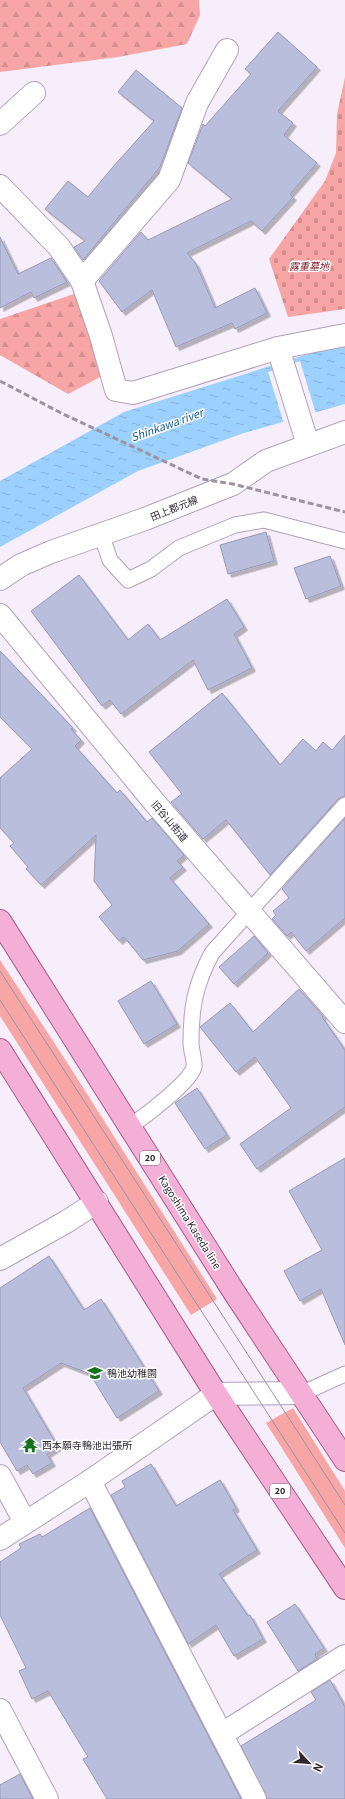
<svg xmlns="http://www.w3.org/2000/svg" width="345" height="1799" font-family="Georgia,'Noto Sans JP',serif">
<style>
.green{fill:#f7a5a5}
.forest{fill:url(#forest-firs)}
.cemetery{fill:url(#cemetery-stones)}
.water{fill:url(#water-ripples)}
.pier{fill:#f6effb}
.building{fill:#b9bedc;stroke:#959ab7;filter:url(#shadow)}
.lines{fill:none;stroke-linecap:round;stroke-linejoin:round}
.service-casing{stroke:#b1a0bc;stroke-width:17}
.minor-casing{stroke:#b1a0bc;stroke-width:24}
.primary-casing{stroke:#a95c8c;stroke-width:24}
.service{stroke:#fff;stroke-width:15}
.minor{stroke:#fff;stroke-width:22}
.primary{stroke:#f4afd7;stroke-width:22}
.tram{stroke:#9b94a0;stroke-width:1}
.rail{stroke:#9b94a0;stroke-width:3;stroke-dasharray:6 3;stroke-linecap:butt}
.labels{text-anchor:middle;stroke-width:3;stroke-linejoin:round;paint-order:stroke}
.shield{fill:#fff;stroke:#6c676f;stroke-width:1}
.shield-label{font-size:9px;font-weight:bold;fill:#2d2631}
.park-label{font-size:10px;font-style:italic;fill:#7a1725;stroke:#fff}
.street-label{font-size:10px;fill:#2d2631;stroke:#fff}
.poi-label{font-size:10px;fill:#2d2631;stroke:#fff;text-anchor:start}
.water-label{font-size:11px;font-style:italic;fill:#0f5a8c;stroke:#fff}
</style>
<defs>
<pattern id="forest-firs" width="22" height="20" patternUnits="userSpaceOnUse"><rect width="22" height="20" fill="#f7a5a5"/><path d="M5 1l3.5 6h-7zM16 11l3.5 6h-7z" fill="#d48e8e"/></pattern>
<pattern id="cemetery-stones" width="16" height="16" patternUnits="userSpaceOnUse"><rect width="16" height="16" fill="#f7a5a5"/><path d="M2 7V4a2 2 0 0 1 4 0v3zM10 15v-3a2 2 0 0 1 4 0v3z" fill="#d48e8e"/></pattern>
<pattern id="water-ripples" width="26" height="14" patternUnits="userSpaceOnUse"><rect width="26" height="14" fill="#9dd1fd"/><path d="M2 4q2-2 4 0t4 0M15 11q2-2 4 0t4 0" fill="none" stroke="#88b3d9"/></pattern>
<filter id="shadow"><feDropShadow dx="3.5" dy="3.5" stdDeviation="0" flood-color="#0004"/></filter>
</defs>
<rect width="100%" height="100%" fill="#f6effb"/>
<g class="green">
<path d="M0,960L68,1064L217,1299L191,1315L0,1016Z"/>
<path d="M293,1408L345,1491V1548L266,1423Z"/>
</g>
<g class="forest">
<path d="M0,0H199L200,15L187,44L118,57L0,72Z"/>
<path d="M77,293L104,375L68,394L0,355V319Z"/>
</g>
<path class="cemetery" d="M345,77V309L288,317L269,259L325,181L336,153L337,114Z"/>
<path class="water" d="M345,346V404L244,433L138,471L0,547V481L124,412L327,348Z"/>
<path class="pier" d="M300,361L316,414L284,424L268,372Z"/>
<g class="building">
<path d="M278,32L317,67L278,111L293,123L284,135L317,163L290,194L293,197L262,231L251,221L187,253L196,264L215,308L255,288L267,313L235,329L232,323L176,347L152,290L122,312L99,281L141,232L148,240L232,199L188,163L203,124L205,126L251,74L245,69Z"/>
<path d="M136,70L182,108L160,167L83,260L74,247L85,241L45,209L68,181L88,197L112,168L154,121L118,92Z"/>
<path d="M0,237L18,274L51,258L67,282L34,298L31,292L0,308Z"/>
<path d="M266,532L274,561L228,574L220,545Z"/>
<path d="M330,556L341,586L306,599L294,568Z"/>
<path d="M79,575L128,640L148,624L160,640L227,599L244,627L234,634L252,668L208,690L193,660L121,714L110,700L102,706L31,611Z"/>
<path d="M0,651L73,728L71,729L81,740L75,746L117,793L120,790L147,822L152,818L184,855L177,861L183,867L170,878L209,924L178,951L143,960L124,937L119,941L99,917L112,905L94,881L96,835L41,885L26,869L28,867L10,846L14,843L0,828V778L32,749L0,717Z"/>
<path d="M222,693L280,765L303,739L316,751L323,742L332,750L345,735V796L338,799L270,875L226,820L203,839L171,802L182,794L149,752Z"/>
<path d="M345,818V918L306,951L291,932L287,936L272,919L276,915L273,911L289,898L282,889Z"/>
<path d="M254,936L268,953L234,984L219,967Z"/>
<path d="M151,981L177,1024L144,1044L118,1001Z"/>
<path d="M299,989L323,1016L322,1017L345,1050V1107L257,1169L240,1144L291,1108L255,1057L236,1072L200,1027L230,1003L253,1032Z"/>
<path d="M197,1088L227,1135L205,1149L175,1103Z"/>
<path d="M345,1158V1345L321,1289L300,1301L284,1271L322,1250L289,1191Z"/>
<path d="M49,1256L84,1310L101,1299L159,1391L117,1418L90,1374L61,1363L23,1388L58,1447L47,1454L52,1463L33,1474L27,1465L17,1471L0,1442V1288Z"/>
<path d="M151,1464L176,1506L220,1480L236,1508L233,1510L257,1550L219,1574L248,1616L250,1615L263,1639L234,1656L216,1625L188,1644L111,1495L125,1487L122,1481Z"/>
<path d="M90,1508L241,1799H107L83,1759L88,1757L48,1691L32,1699L19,1671L26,1668L0,1615V1562L21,1548L19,1544L40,1534L42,1537Z"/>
<path d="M295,1604L324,1648L315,1654L317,1659L298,1671L267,1622Z"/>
<path d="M330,1680L345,1707V1799H267L241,1746L316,1700L311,1692Z"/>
<path d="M20,1774L33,1799H0V1785Z"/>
</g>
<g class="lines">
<g class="service-casing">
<g id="service">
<path d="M101,534L110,560L128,580L151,569L179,548L235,525L264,520L345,541"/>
<path d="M130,1127C144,1116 190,1083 194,1067C195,1060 191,1051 191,1043C191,1007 195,985 212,953L345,805"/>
<path d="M303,1393L345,1374"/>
</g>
</g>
<g class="minor-casing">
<g id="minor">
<path d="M0,124L34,93"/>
<path d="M0,186L59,247L82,281L101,336L116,390L133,393L278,348L345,335"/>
<path d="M82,281L169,180L197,103L227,50"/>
<path d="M278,348L308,445"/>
<path d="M0,579L21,565L51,552L145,519L233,484L266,461L345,432"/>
<path d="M0,615L155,803L345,1022"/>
<path d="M0,1259L66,1222L97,1202"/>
<path d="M0,1476L25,1522"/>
<path d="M90,1481L255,1799"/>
<path d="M0,1539L90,1481L216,1394L303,1393"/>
<path d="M0,1710L47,1799"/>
<path d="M222,1734L345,1656"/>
</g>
</g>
<g class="primary-casing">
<g id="primary">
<path d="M0,921L234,1292L345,1460"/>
<path d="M0,1050L216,1394L345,1588"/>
</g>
</g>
<use href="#service" class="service"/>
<use href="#minor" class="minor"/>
<use href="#primary" class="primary"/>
<g class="tram">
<path d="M0,971L345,1505"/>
<path d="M0,1000L345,1533"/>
</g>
<path class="rail" d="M0,381L61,413L202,479L233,484L345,512"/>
</g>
<defs>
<g id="school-bare" transform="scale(1.2)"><path d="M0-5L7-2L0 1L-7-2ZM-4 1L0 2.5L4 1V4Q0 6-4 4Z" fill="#16711e" stroke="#fff" stroke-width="2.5" paint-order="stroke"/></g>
<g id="temple-bare" transform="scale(1.2)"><path d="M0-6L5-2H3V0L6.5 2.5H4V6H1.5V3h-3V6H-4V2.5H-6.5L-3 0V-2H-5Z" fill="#16711e" stroke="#fff" stroke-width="2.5" paint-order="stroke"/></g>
</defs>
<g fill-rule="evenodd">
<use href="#school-bare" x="95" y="1373"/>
<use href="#temple-bare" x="30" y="1445"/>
</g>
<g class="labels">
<g class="shield">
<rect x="140" y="1151" width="20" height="14" rx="3"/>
<rect x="270" y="1484" width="20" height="14" rx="3"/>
</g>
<g class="shield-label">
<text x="150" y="1161">20</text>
<text x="280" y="1494">20</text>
</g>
<g class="park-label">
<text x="309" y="270">露重墓地</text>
</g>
<g class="street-label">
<text transform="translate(174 508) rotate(-22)" y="4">田上郡元線</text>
<text transform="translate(170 821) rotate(50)" y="4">旧谷山街道</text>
<text transform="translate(190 1222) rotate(58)" y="4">Kagoshima Kaseda line</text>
</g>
<g class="poi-label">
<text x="107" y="1377">鴨池幼稚園</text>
<text x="42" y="1449">西本願寺鴨池出張所</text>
</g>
<g class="water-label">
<text transform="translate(167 425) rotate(-20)" y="4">Shinkawa river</text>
</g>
</g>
<g transform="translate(309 1763) rotate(116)" stroke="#ffffff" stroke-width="3" paint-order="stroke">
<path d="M0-3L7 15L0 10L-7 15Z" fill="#2d2631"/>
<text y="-6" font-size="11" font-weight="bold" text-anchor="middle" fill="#2d2631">N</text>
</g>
</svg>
